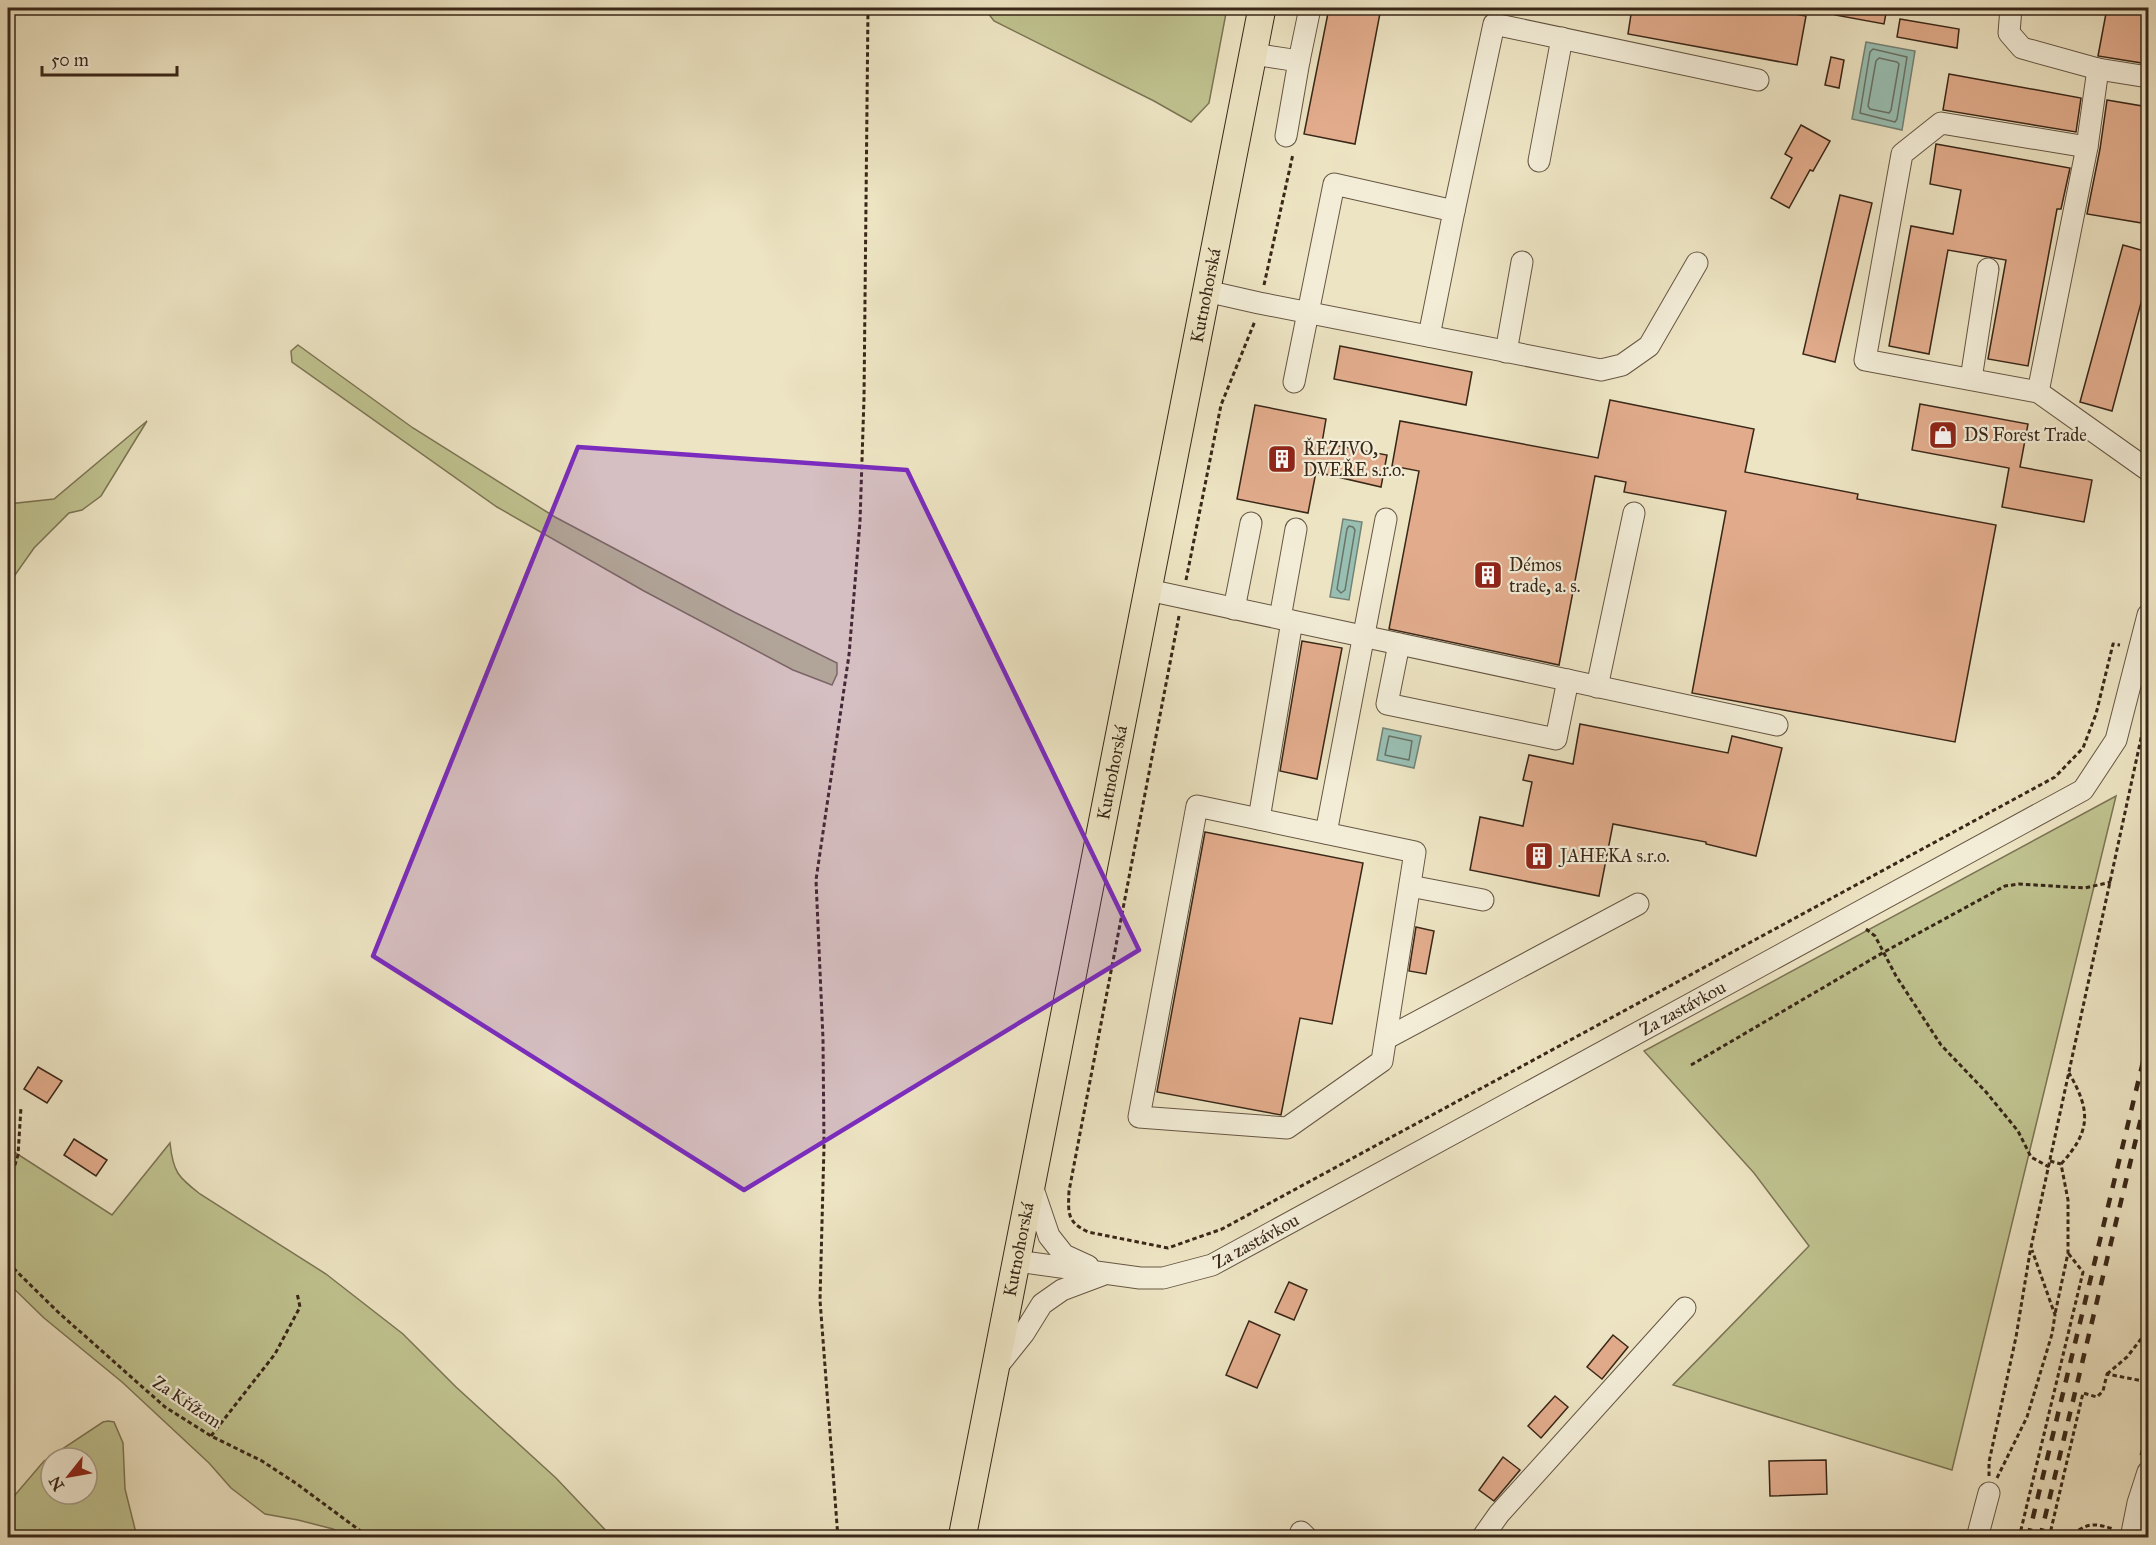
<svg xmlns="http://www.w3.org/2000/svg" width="2156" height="1545" font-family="'IM FELL Great Primer',serif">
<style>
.green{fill:#bfc28f;stroke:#7c7454;stroke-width:1.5;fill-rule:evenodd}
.water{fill:#99bfb3;stroke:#738275;stroke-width:1.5}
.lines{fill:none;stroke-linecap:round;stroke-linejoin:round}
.shore{stroke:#697366;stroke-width:1.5}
.building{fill:#e2ac8c;stroke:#392718;stroke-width:1.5}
.minor-casing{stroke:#665643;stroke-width:23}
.major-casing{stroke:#392718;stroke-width:29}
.path{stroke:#392718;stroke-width:3;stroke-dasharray:4.5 3;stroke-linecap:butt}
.minor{stroke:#f3edd8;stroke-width:21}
.major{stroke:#ede4c3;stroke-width:27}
.rail{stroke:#392718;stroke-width:4.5;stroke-dasharray:10 10;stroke-linecap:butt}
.marked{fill:#7b2cbf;fill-opacity:0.2;stroke:#7b2cbf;stroke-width:4.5;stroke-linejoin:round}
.labels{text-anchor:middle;stroke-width:4.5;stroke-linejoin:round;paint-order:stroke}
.street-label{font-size:18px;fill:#392718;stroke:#f3edd8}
.poi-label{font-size:18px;fill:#392718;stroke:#f3edd8;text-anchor:start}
</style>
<rect width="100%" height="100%" fill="#ede4c3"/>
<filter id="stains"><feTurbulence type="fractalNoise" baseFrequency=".00333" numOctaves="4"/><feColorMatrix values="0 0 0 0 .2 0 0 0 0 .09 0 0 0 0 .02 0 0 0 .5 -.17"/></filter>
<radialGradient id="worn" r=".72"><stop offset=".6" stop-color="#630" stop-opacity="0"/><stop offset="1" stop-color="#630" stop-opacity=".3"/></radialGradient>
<g class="green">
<path d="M984,8H1227L1209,103L1191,122L1154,101L994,21Z"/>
<path d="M298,345L413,428L555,517L734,612L837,663V674L832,685L793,670L644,591L497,507L292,362L291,351Z"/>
<path d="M147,421L101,496L82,510L69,513L34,548L8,585V504L54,499Z"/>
<path d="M2116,796L1952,1470L1673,1385L1809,1246L1754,1173L1644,1051Z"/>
<path d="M170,1143C173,1172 178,1177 200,1194L326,1274L403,1334L456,1387L556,1478L612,1537H345L333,1529L298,1520L265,1514L231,1488L209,1463L122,1382L44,1318L8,1283V1148L112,1215Z"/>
<path d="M108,1421L114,1422L123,1443L125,1489L137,1537H8V1509L9,1502L44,1461L103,1422ZM51,1458H87V1494H51Z"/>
</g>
<g class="water">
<path d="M1866,42L1915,51L1902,130L1852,119Z"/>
<path d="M1343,519L1362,522L1349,600L1330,597Z"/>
<path d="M1383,728L1421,736L1414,768L1377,760Z"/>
</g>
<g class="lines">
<g class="shore">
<path d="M1873,49L1907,57L1897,119L1895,122L1860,113L1870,52Z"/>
<path d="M1879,58L1897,62L1899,64L1891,110L1889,113L1870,109L1868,106L1876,61Z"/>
<path d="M1349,526L1353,527L1355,530L1345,590L1341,593L1337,589L1347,529Z"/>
<path d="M1389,736L1412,741L1409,760L1385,755Z"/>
</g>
</g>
<g class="building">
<path d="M1329,8H1381L1355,144L1304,134Z"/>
<path d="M1632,8H1761L1806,16L1797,65L1628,34Z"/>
<path d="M1836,8H1887L1884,24L1835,15Z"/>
<path d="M2107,8H2148V64L2098,56Z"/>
<path d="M1900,19L1959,29L1957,48L1897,37Z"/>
<path d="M1831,57L1844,60L1839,88L1825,85Z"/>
<path d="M1949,74L2081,98L2076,132L1943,110Z"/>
<path d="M2107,100L2148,107V224L2087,214L2100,149Z"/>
<path d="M1801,125L1830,141L1813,171L1810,170L1789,208L1771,198L1792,158L1785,154Z"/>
<path d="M1936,144L2070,168L2061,209H2057L2028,366L1988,359L2006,260L1948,250L1929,354L1889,346L1911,226L1953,234L1961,190L1930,184Z"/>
<path d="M1840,195L1872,203L1835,362L1803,354Z"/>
<path d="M2123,245L2148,252V277L2112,411L2080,402Z"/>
<path d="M1340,346L1472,372L1466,405L1334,379Z"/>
<path d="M1610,400L1754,429L1745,472L1858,494L1857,499L1996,525L1955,742L1692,693L1726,511L1624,492L1626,482L1595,476L1559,665L1389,629L1419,471L1392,466L1400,421L1598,458Z"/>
<path d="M1920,404L2028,424L2020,467L2092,480L2084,522L2002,507L2009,468L1912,450Z"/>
<path d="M1255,405L1326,419L1322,443L1387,455L1381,487L1316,472L1308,513L1237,499Z"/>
<path d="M1302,641L1342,648L1317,779L1280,771Z"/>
<path d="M1580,724L1728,753L1732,736L1782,748L1756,856L1706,844V842L1613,824L1599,896L1470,870L1480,817L1523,826L1532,782L1523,780L1529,755L1573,764Z"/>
<path d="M1205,832L1363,863L1332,1024L1300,1018L1281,1115L1157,1092Z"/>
<path d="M1416,927L1434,931L1426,974L1409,971Z"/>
<path d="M38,1067L62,1081L47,1103L24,1089Z"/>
<path d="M74,1139L107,1160L96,1176L64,1155Z"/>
<path d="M1289,1282L1307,1290L1294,1320L1275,1312Z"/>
<path d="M1249,1321L1280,1335L1257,1388L1226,1375Z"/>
<path d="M1613,1335L1628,1347L1602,1379L1587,1367Z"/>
<path d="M1555,1396L1568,1407L1541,1438L1528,1426Z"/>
<path d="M1503,1457L1520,1470L1494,1501L1479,1490Z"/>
<path d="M1826,1460L1827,1494L1770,1496L1769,1461Z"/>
</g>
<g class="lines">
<g class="minor-casing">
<g id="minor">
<path d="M2011,8L2009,33L2022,48L2098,69L2148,77"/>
<path d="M1253,54L1299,61L1286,136"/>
<path d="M1299,61L1310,8"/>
<path d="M2087,147L1941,123L1902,154L1865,360L2038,392L2148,470"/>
<path d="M1539,161L1562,38"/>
<path d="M1454,211L1494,24L1758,80"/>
<path d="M1206,291L1259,303L1601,370L1622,365L1649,346L1697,263"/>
<path d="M1506,352L1522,262"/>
<path d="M1971,379L1988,269"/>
<path d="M1294,382L1334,184L1454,211L1429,336"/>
<path d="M2038,392L2087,147L2098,69"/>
<path d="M1148,590L1777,725"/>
<path d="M1234,609L1251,523"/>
<path d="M1280,618L1296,529"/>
<path d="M1399,644L1387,704L1556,739L1568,680"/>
<path d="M1597,687L1634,513"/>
<path d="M1197,806L1415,852L1382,1061L1287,1128L1139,1117Z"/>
<path d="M1259,819L1292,621"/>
<path d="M1326,833L1386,519"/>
<path d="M1410,886L1483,900"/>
<path d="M1387,1038L1638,904"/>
<path d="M1031,1183L1049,1236L1064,1255L1088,1266"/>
<path id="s1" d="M1016,1261L1140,1278H1163L1212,1265L2083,790L2116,740L2148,615"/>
<path d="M996,1368L1024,1333L1042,1304L1062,1290L1102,1275"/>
<path d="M1301,1532L1307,1538"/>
<path d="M1482,1538L1499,1514L1685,1308"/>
<path d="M1977,1538L1989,1493"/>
<path d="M2131,1538L2138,1503L2148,1472"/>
</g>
</g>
<g class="major-casing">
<g id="major">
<path id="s2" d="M962,1538L1262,8"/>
</g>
</g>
<g class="path">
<path d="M1264,285L1293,154"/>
<path d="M1186,580L1221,405L1255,321"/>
<path d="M1179,616L1069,1191C1068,1213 1067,1222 1088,1232L1168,1248L1222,1229L2055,777L2083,748L2096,714L2113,644L2120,645"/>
<path d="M1866,929L1875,936L1896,976L1941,1045L1986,1092L2018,1131L2031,1157L2049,1167"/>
<path d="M1691,1065L1884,952L2005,886L2019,884L2085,888L2111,882"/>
<path d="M2050,1161L2061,1164L2068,1200V1253L2055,1314"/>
<path d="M2061,1164C2091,1131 2091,1111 2069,1073"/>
<path d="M8,1187L18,1155L21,1107"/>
<path d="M8,1263L58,1312L165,1407L211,1436L262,1461L297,1484L370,1538"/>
<path d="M2107,1374L2127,1357L2148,1330"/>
<path d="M211,1436L275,1354L300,1307L297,1293"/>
<path d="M2141,1455L2148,1426"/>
<path d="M1989,1476V1462L2016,1337L2030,1252L2148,706"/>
<path d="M1997,1478L2027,1417L2052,1334L2055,1315L2032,1250"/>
<path d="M605,1538L607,1531"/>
<path d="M838,1538L820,1300L824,1146L823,1039L816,880L849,655L860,522L864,398L868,8"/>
<path d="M2019,1538L2083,1272L2068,1253"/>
<path d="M2049,1538L2083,1393L2097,1397L2103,1391L2107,1374L2148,1382"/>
<path d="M2066,1538C2086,1525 2090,1521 2113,1529"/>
</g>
<use href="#minor" class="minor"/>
<use href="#major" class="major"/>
<g class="rail">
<path d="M2028,1538L2148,1041"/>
<path d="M2040,1538L2148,1089"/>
</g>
</g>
<path class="marked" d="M578,447L907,470L1139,950L744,1190L373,956Z"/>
<defs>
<g id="shop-square" transform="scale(1.5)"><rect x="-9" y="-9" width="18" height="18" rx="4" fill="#8f2418" stroke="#f3edd8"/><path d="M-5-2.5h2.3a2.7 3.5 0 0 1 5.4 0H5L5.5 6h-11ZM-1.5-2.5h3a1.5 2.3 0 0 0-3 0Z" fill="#fff"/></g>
<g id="building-square" transform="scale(1.5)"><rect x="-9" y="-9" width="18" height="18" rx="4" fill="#8f2418" stroke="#f3edd8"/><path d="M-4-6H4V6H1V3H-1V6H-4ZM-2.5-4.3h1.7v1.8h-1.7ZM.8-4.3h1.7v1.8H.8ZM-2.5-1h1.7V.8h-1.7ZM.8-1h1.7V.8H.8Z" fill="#fff"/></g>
</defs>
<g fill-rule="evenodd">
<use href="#shop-square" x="1943" y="435"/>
<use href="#building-square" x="1282" y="459"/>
<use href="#building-square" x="1488" y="575"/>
<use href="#building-square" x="1539" y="856"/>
</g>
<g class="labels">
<g class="street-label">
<text dy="6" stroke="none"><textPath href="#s2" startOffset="1266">Kutnohorská</textPath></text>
<text dy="6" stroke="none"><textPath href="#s2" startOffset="780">Kutnohorská</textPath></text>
<text dy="6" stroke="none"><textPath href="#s1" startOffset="735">Za zastávkou</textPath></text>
<text dy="6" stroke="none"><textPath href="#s1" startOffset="249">Za zastávkou</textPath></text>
<text dy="6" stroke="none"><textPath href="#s2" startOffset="294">Kutnohorská</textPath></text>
<text transform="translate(187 1402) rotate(34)" y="6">Za Křížem</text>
</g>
<g class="poi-label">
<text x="1964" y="441">DS Forest Trade</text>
<text x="1303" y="455">ŘEZIVO,<tspan x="1303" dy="21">DVEŘE s.r.o.</tspan></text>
<text x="1509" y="571">Démos<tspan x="1509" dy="21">trade, a. s.</tspan></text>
<text x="1560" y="862">JAHEKA s.r.o.</text>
</g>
</g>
<rect width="2156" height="1545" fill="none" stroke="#ede4c3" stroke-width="30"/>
<rect x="9" y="9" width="2138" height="1527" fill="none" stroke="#392718" stroke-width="3"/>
<rect x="15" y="15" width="2126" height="1515" fill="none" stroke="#392718" stroke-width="1.5"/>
<g transform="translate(69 1476) rotate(239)"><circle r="28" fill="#f3edd8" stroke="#a99e8b" stroke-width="1.5"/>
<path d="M0-4.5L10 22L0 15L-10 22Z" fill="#8f2418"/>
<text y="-9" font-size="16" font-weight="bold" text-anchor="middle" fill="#392718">N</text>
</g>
<path d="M42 66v9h135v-9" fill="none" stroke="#392718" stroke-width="3"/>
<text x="51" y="66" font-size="18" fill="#392718" stroke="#f3edd8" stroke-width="4.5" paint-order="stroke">50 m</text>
<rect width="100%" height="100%" filter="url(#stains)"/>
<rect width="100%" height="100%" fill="url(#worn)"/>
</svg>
